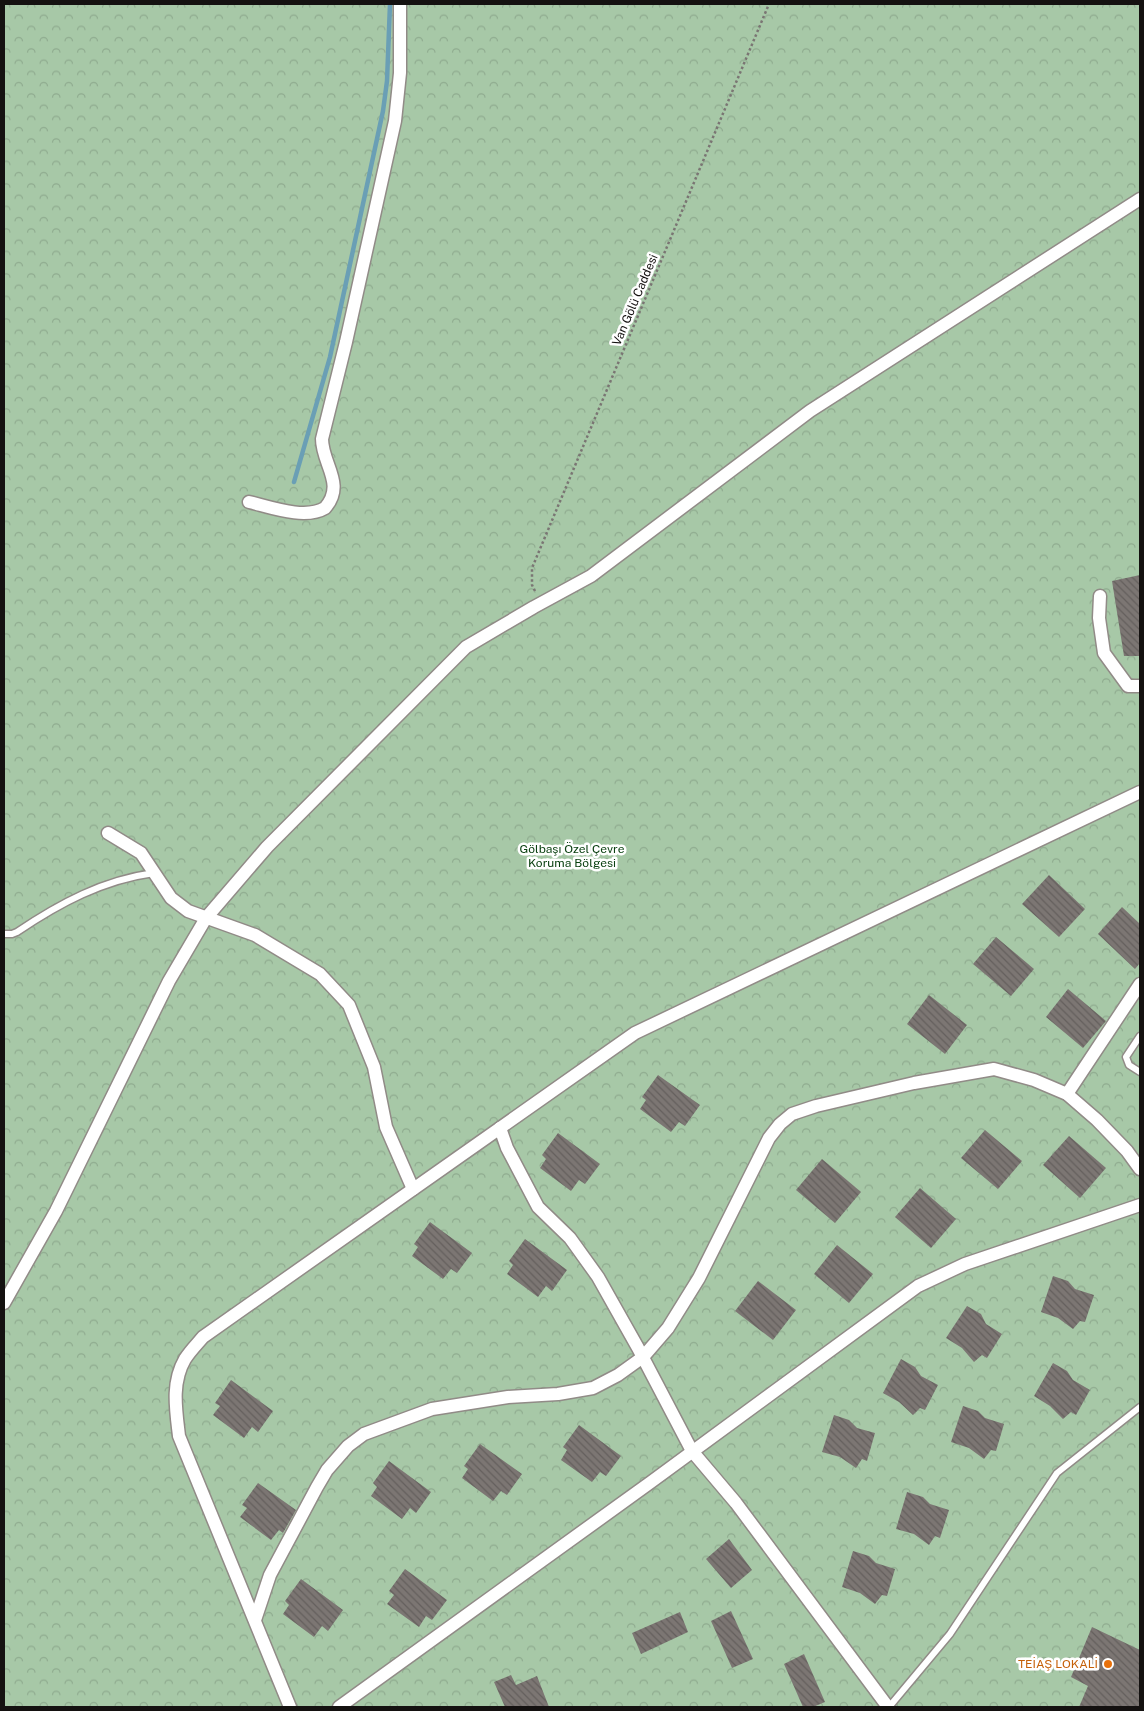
<svg xmlns="http://www.w3.org/2000/svg" width="1144" height="1711" font-family="'Public Sans',sans-serif">
<style>
.park{fill:url(#park-crowns)}
.lines{fill:none;stroke-linecap:round;stroke-linejoin:round}
.stream{stroke:#6a9fb5;stroke-width:4.5}
.building{fill:url(#building-back-hatch)}
.lane-casing{stroke:#918b87;stroke-width:9}
.street-casing{stroke:#918b87;stroke-width:15}
.path{stroke:#7a7573;stroke-width:2.5;stroke-dasharray:2.5 2.5;stroke-linecap:butt}
.lane{stroke:#fff;stroke-width:6}
.street{stroke:#fff;stroke-width:12}
.food-dot{fill:#e8710a;stroke:#fff;stroke-width:2}
.labels{text-anchor:middle;stroke-width:5;stroke-linejoin:round;paint-order:stroke}
.street-label{font-size:12px;fill:#141110;stroke:#fff}
.park-label{font-size:12px;fill:#0a4111;stroke:#fff}
.food-label{font-size:12px;fill:#c56008;stroke:#fff;text-anchor:end}
</style>
<defs>
<pattern id="park-crowns" width="20" height="18" patternUnits="userSpaceOnUse" patternTransform="scale(1.25)"><rect width="20" height="18" fill="#a7c8a7"/><path d="M2 6a3 3 0 1 1 6 0M12 15a3 3 0 1 1 6 0" fill="none" stroke="#8fab8f"/></pattern>
<pattern id="building-back-hatch" width="6" height="6" patternUnits="userSpaceOnUse" patternTransform="scale(1.25)"><rect width="6" height="6" fill="#7c7673"/><path d="M-1 5l2 2M0 0l6 6M5-1l2 2" fill="none" stroke="#645f5d"/></pattern>
</defs>
<rect width="100%" height="100%" fill="#f0eae6"/>
<rect class="park" x="4" y="4" width="1136" height="1703"/>
<g class="lines">
<path class="stream" d="M294,482L330,357L383,111L387,81L390,4"/>
</g>
<g class="building">
<path d="M1140,575V656H1124L1112,581Z"/>
<path d="M1049,875L1085,909L1059,937L1022,904Z"/>
<path d="M1122,907L1140,924V963L1135,969L1098,934Z"/>
<path d="M996,937L1034,969L1011,996L973,964Z"/>
<path d="M1068,989L1106,1021L1083,1048L1046,1017Z"/>
<path d="M929,995L967,1025L945,1054L907,1024Z"/>
<path d="M658,1075L700,1105L685,1126L679,1122L671,1132L640,1109L646,1100L642,1097Z"/>
<path d="M985,1130L1022,1161L998,1189L961,1158Z"/>
<path d="M558,1133L600,1164L585,1184L579,1180L571,1191L540,1168L546,1159L542,1155Z"/>
<path d="M1069,1136L1106,1168L1080,1198L1043,1165Z"/>
<path d="M822,1159L861,1192L835,1223L796,1190Z"/>
<path d="M920,1188L956,1219L931,1248L895,1217Z"/>
<path d="M430,1222L472,1253L457,1273L451,1269L443,1279L412,1256L418,1247L414,1244Z"/>
<path d="M525,1239L567,1270L552,1291L546,1286L538,1297L507,1274L513,1265L509,1261Z"/>
<path d="M837,1245L873,1274L849,1303L814,1274Z"/>
<path d="M1053,1276L1068,1281L1075,1289L1094,1295L1085,1322L1080,1321L1073,1329L1058,1318L1041,1312Z"/>
<path d="M758,1281L796,1310L773,1340L735,1311Z"/>
<path d="M967,1306L981,1314L986,1324L1002,1334L987,1358L982,1355L974,1362L962,1348L946,1338Z"/>
<path d="M901,1359L915,1367L921,1376L938,1385L925,1410L920,1408L913,1415L899,1402L883,1393Z"/>
<path d="M1053,1363L1067,1371L1073,1380L1090,1390L1076,1415L1071,1412L1063,1419L1050,1406L1034,1396Z"/>
<path d="M231,1380L273,1411L258,1432L252,1427L244,1438L213,1415L220,1406L215,1403Z"/>
<path d="M963,1406L978,1411L985,1418L1004,1424L996,1451L991,1450L984,1459L969,1448L951,1442Z"/>
<path d="M834,1415L849,1420L857,1428L875,1433L867,1461L862,1459L856,1468L840,1457L822,1452Z"/>
<path d="M579,1425L621,1456L606,1476L600,1472L592,1482L561,1460L567,1450L563,1447Z"/>
<path d="M480,1444L522,1474L507,1495L501,1491L493,1501L462,1478L468,1469L464,1466Z"/>
<path d="M389,1461L431,1492L416,1513L410,1508L402,1519L371,1496L377,1487L373,1483Z"/>
<path d="M258,1483L296,1510L283,1533L279,1530L271,1540L240,1517L247,1508L242,1505Z"/>
<path d="M907,1492L923,1497L930,1504L949,1510L940,1538L935,1536L929,1545L914,1534L896,1529Z"/>
<path d="M729,1539L752,1570L731,1588L706,1559Z"/>
<path d="M853,1551L869,1556L876,1563L895,1569L887,1596L882,1595L875,1604L860,1593L842,1587Z"/>
<path d="M405,1569L447,1600L432,1620L426,1616L419,1627L387,1604L394,1595L389,1591Z"/>
<path d="M301,1579L343,1610L328,1631L322,1626L314,1637L283,1614L289,1605L285,1601Z"/>
<path d="M731,1611L753,1659L732,1668L711,1621Z"/>
<path d="M680,1612L688,1632L641,1654L632,1633Z"/>
<path d="M1092,1627L1140,1650V1707H1079L1088,1686L1071,1677Z"/>
<path d="M804,1654L825,1702L813,1707H803L784,1664Z"/>
<path d="M511,1675L516,1685L537,1676L549,1707H505L494,1682Z"/>
</g>
<g class="lines">
<g class="lane-casing">
<g id="lane">
<path d="M4,934H12L17,932C60,903 103,880 154,873"/>
<path d="M1140,1036L1126,1057L1129,1065L1140,1072"/>
<path d="M889,1707L950,1634L1057,1473L1140,1407"/>
</g>
</g>
<g class="street-casing">
<g id="street">
<path d="M249,502C270,507 305,520 325,508C346,484 322,464 322,439L346,342L395,121L400,73V4"/>
<path d="M1100,596L1099,618L1104,653L1128,686H1140"/>
<path d="M108,833L141,853L171,898L188,911L255,935L320,974L349,1005L374,1067L386,1127L413,1189"/>
<path d="M1067,1094L1140,984"/>
<path d="M500,1128L507,1148L538,1207L570,1238L598,1277L638,1348L692,1451L736,1503L888,1707"/>
<path d="M4,1303L56,1211L169,981L206,918L267,847L466,647L534,607L591,576L810,411L1140,199"/>
<path d="M255,1620L270,1575L317,1487L327,1470L348,1446L364,1434L432,1409L508,1397L558,1394L593,1388L618,1375L643,1357L668,1328L699,1278L769,1138L780,1124L792,1114L816,1106L914,1083L994,1069L1034,1080L1067,1094L1097,1120L1127,1151L1140,1169"/>
<path d="M290,1707L179,1436C176,1410 171,1383 185,1359C190,1351 197,1344 203,1337L635,1033L1140,792"/>
<path d="M339,1707L651,1482L918,1286L965,1264L1140,1205"/>
</g>
</g>
<path class="path" d="M535,591L532,585V568L769,4"/>
<use href="#lane" class="lane"/>
<use href="#street" class="street"/>
</g>
<circle class="food-dot" cx="1108" cy="1664" r="5"/>
<g class="labels">
<g class="street-label">
<text transform="translate(635 300) rotate(-67)" y="4">Van Gölü Caddesi</text>
</g>
<g class="park-label">
<text x="572" y="853">Gölbaşı Özel Çevre<tspan x="572" dy="14">Koruma Bölgesi</tspan></text>
</g>
<g class="food-label">
<text x="1098" y="1668">TEİAŞ LOKALİ</text>
</g>
</g>
<rect width="1144" height="1711" fill="none" stroke="#141110" stroke-width="10"/>
</svg>
